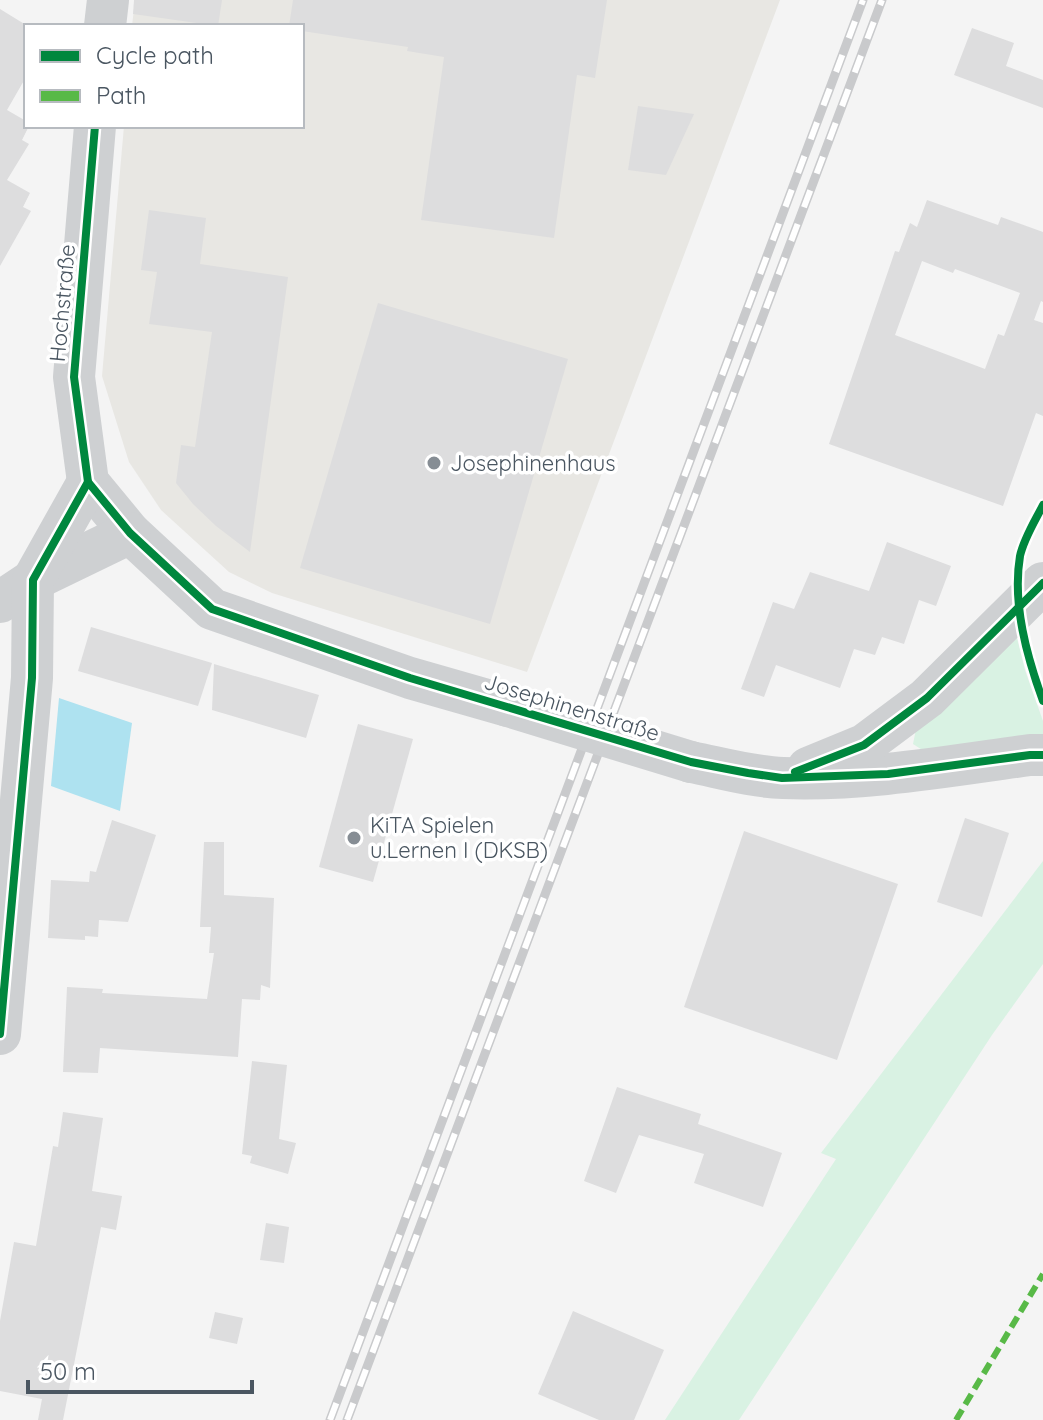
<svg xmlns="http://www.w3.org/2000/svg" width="1043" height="1420" font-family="Quicksand,sans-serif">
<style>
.commercial{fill:#e8e7e3}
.green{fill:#d9f2e3}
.water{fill:#aee2f0}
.building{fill:#ddddde;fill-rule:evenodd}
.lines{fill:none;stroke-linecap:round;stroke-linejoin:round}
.minor{stroke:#ced0d2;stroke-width:42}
.rail-casing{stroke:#c9cacc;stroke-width:9}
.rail{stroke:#fff;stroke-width:6;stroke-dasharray:18;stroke-linecap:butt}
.minor-bridge{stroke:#ced0d2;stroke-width:42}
.quiet{stroke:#58b947;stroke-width:6;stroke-dasharray:12 6;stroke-linecap:butt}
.cycleway-casing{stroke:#fff;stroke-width:13}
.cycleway{stroke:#00873e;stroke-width:8}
.poi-dot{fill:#868d94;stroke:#fff;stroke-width:3}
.labels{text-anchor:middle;stroke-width:7;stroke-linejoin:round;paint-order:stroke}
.street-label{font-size:22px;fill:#4a5661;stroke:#fff}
.poi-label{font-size:22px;fill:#4a5661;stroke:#fff;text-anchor:start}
</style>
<rect width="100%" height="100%" fill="#f4f4f4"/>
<path class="commercial" d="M135,0H780L527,672L272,593L229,572L161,510L129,462L102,376L124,126H302V26H132Z"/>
<g class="green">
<path d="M1017,638L1025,670L1043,721V737L927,753L913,744L916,729Z"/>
<path d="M1043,861V964L992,1035L739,1420H665L836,1159L821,1153Z"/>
</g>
<path class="water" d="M59,698L132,723L120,811L51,786Z"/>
<g class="building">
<path d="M134,0H222L218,26L133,14Z"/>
<path d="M293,0H607L595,78L577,75L554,238L421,220L444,57L407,51L408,47L302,31V26H289Z"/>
<path d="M0,9L26,25V77L7,110L26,121V126H29L22,140L29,144L7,180L30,193L23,207L31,211L0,266Z"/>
<path d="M972,28L1014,43L1006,66L1043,80V108L954,75Z"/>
<path d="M638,106L694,114L666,175L628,170Z"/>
<path d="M927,200L998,225L1001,217L1043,232V302L1041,301L1034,320L1043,323V416L1036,413L1003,506L829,444L895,251L899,252L910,223L917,227ZM922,261L953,273L955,269L1020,293L1004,336L998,334L985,369L895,335Z"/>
<path d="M149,210L206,218L200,264L288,277L250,552L216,526L193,504L176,483L181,445L195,447L212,332L149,324L157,272L141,270Z"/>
<path d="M378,303L568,359L490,624L300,568Z"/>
<path d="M887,542L951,566L936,606L919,600L904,644L882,637L875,655L854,649L840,688L776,665L764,697L741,689L773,602L794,609L810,572L869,591Z"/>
<path d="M91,627L212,663L198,706L78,671Z"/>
<path d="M214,664L319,695L306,738L212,710Z"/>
<path d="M358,724L413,739L373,882L319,867Z"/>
<path d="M965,818L1009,833L982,917L937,902Z"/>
<path d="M112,820L156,835L128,922L99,920L98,937L85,936V940L48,938L51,880L89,882L90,871L96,872Z"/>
<path d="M744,831L898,884L837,1060L684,1007Z"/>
<path d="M204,842H224V895L274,898L270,988L261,985L260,1000L242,999L238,1057L100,1048L98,1073L63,1072L67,987L103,989L102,993L207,999L214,953H209L211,927H200Z"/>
<path d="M252,1061L287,1065L279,1139L296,1143L288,1174L250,1163L252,1156L242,1154Z"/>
<path d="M617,1087L701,1114L698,1124L782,1153L763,1207L694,1183L704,1154L639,1135L616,1193L584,1181Z"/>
<path d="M63,1112L103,1118L92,1191L122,1196L116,1230L101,1227L63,1420H38L42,1399L0,1391V1321L14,1242L36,1246L53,1146L58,1147Z"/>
<path d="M266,1223L289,1227L284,1263L260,1260Z"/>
<path d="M573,1311L664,1350L634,1420H599L538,1394Z"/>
<path d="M215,1312L243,1318L237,1344L209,1338Z"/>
</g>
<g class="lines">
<g class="minor">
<path d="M105,26L108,0"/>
<path d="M95,126L74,377L88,482L130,533L212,609L410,678L508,706"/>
<path d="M0,602L33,580L130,533"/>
<path d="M691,762C721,768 752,777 783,778C865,781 949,766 1030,755H1043"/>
<path d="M808,768L864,745L927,698L1043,583"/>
<path d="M0,1034L32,678L33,580L88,482"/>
</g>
<g class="rail-casing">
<g id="rail">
<path d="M330,1420L863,0"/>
<path d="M347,1420L882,0"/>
</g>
</g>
<use href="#rail" class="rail"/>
<path class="minor-bridge" d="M508,706L691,762"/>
<path class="quiet" d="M956,1420L1043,1274"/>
<g class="cycleway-casing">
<g id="cycleway">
<path d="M95,126L74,377L88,482L130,533L212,609L410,678L691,762L748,773L782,778L888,774L1030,755H1043"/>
<path d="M1043,505C1035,521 1024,538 1020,556C1012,604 1027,657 1043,701"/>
<path d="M795,772L864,745L927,698L1043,583"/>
<path d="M0,1034L32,678L33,580L88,482"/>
</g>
</g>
<use href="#cycleway" class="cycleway"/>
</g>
<g class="poi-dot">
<circle cx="434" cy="463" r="8"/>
<circle cx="354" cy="838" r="8"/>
</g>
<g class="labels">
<g class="street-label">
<text transform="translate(62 303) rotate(-85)" y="8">Hochstraße</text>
<text transform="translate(572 707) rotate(17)" y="8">Josephinenstraße</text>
</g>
<g class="poi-label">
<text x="450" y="471">Josephinenhaus</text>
<text x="370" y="833">KiTA Spielen<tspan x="370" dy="25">u.Lernen I (DKSB)</tspan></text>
</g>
</g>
<rect x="24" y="24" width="280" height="104" fill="#ffffff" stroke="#b7bbc0" stroke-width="2"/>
<rect x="40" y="50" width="40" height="12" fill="#00873e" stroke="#b7bbc0" stroke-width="2"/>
<text x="96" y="64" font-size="24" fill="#4a5661">Cycle path</text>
<rect x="40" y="90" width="40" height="12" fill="#58b947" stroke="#b7bbc0" stroke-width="2"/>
<text x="96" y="104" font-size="24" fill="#4a5661">Path</text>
<path d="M28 1380v12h224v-12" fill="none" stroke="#4a5661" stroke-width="4"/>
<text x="40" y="1380" font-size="24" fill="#4a5661" stroke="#ffffff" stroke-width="6" paint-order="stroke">50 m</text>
</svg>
